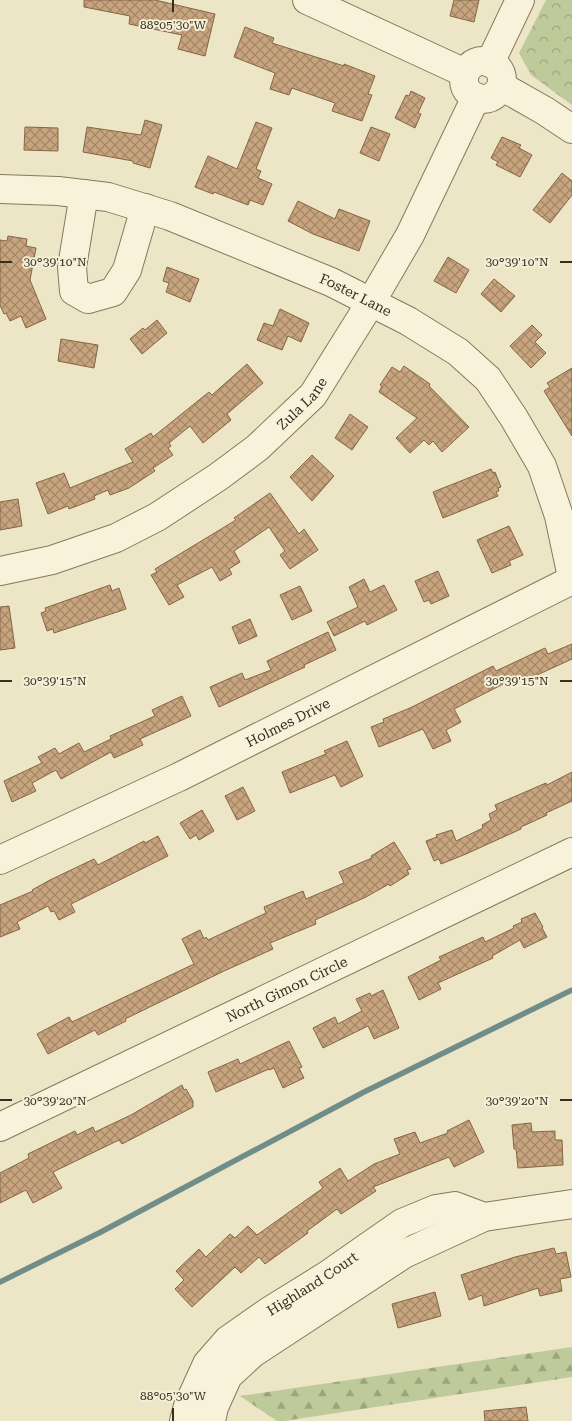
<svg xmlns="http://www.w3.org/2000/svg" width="572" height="1421" font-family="'Roboto Serif',serif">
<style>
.forest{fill:url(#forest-firs)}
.park{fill:url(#park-crowns)}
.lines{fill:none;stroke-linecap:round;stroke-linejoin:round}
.stream{stroke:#6f8e8a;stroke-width:5.5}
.building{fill:url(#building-cross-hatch);stroke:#856544}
.minor-casing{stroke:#87785d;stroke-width:30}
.minor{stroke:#f7f2d9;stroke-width:28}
.ticks{fill:none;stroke:#382e20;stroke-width:2}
.labels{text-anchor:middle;stroke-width:4;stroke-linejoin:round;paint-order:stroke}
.street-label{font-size:14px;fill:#382e20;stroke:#f4efd6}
.ticks-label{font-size:12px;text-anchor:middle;fill:#382e20;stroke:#f4efd6;stroke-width:4;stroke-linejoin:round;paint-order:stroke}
</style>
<defs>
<pattern id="forest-firs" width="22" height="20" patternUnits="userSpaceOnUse" patternTransform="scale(1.25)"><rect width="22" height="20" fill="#bfca9b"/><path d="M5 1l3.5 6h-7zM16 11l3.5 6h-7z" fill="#9ca47e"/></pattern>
<pattern id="park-crowns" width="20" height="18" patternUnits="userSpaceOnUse" patternTransform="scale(1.25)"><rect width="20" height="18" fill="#bfca9b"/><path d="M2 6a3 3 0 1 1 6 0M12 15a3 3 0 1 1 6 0" fill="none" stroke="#9ca47e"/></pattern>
<pattern id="building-cross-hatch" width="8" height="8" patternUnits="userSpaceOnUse" patternTransform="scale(1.25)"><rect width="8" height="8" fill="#c8a57e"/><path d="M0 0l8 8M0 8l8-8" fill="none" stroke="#a38767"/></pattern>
</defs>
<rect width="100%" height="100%" fill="#ece5c6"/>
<path class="forest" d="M572,1347V1377L284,1421H277L240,1396Z"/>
<path class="park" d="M546,0H572V105L531,75L519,53Z"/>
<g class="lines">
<path class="stream" d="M0,1282L99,1233L364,1092L572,990"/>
</g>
<g class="building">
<path d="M84,0H155L215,14L205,56L178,49L182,35L129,24L130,16L84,7Z"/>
<path d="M454,0H479L474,22L450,16Z"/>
<path d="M245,27L274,38L272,43L344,66V64L375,76L368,94L372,95L362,121L332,111L335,103L292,88L289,95L270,89L275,73L234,57Z"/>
<path d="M411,91L425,98L418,113L421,114L415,128L395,118L406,95L409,96Z"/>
<path d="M145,120L162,125L150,168L133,163V161L83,152L87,127L141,135Z"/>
<path d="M256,122L272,128L256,169L261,171L258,178L272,184L263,205L250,200L248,205L214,192L213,194L195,187L208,156L237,169Z"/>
<path d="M25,127L58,128V151L24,150Z"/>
<path d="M371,127L390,134L379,161L360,153Z"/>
<path d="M502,137L521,145L519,148L532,155L520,177L496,165L498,162L491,158Z"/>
<path d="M562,173L572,181V195L550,223L533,210Z"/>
<path d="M298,201L335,219L339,209L370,221L359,251L313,234L288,221Z"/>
<path d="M8,236L27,239L26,246L36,248L30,280L46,319L26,328L21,316L10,321L6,313L4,314L0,305V240L7,241Z"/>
<path d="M448,257L469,270L456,293L434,281Z"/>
<path d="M167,267L199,279L190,302L166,292L169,283L163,281Z"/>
<path d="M494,279L515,296L501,312L481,294Z"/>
<path d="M280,309L309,323L301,342L288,336L282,350L257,340L264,323L273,326Z"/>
<path d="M157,320L167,333L142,354L130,339L143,328L145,330Z"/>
<path d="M532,325L542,335L535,342L546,353L531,368L510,346Z"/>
<path d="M61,339L98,345L94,368L58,361Z"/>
<path d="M247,364L263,383L227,414L231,420L203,443L190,426L169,443L171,446L168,448L173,455L153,468L155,471L129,488L110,495L108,490L94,496L95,499L69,509L68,506L48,514L36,483L64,473L70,488L133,462L125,449L151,433L153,437L209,392L212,395Z"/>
<path d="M404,366L430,384L429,386L469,427L442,452L433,441L429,445L424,440L410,453L396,438L417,418L379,392L382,386L380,385L392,367L400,372Z"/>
<path d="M572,368V436L544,391L550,387L547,383Z"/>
<path d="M350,414L368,427L352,450L335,438Z"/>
<path d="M312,455L334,476L312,501L290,477Z"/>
<path d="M491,469L493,473L495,472L501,487L498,488L499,491L496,492L498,496L443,518L433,492Z"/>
<path d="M270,493L299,534L304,529L318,550L290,569L280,555L285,551L269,527L234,551L240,562L229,569L232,574L220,581L212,567L177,585L184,597L169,605L151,575L157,572L155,569L236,520L234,518Z"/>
<path d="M18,499L22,526L0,530V502Z"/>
<path d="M509,526L523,555L509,561L511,565L492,573L477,540Z"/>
<path d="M438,571L449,596L431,604L429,600L424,602L415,581Z"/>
<path d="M364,579L370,592L384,585L397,610L367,625L365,621L334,636L327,622L358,607L349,587Z"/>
<path d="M110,585L112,591L119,588L126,609L54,633L53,629L47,631L41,613L46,611L45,608Z"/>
<path d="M300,586L312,611L292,620L280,595Z"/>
<path d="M9,606L15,648L0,650V607Z"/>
<path d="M250,619L257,636L239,644L232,627Z"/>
<path d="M328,632L336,650L304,665L305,667L219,707L210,687L242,673L245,680L271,670L267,661Z"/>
<path d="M572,644V659L524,681L521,675L454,709L461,722L446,730L451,741L433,749L423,729L379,747L371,727L384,722L383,719L410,708L493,666L496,671L545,648L548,654Z"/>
<path d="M182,696L191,716L140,739L143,745L114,758L111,752L61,779L56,770L32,783L36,791L12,802L4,781L42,763L38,757L55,748L59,754L79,743L84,752L111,739L110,736L155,716L152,710Z"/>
<path d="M347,741L363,776L341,787L335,775L290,793L282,772L326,754L324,751Z"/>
<path d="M572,772V801L546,813L547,815L521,827V829L466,854L441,864L439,859L434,861L426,841L437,837L436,835L452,830L456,841L483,828L482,825L491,820L489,814L497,810L495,805L546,783L547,785Z"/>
<path d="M243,787L255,811L237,820L225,796Z"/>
<path d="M202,810L214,831L199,840L196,835L190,839L180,823Z"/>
<path d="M158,836L168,856L71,904L75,912L59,920L54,911L51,912L48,906L17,922L20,929L0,937V905L33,891L32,890L50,880L94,859L98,865L144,841L145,843Z"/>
<path d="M394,842L411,869L407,870L409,874L390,886L389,884L366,897L315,920L316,924L270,943L273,949L224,971L125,1019L126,1021L98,1035L95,1030L48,1054L37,1034L69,1017L72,1022L194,964L182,939L200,930L204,939L206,937L208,940L266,913L264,907L303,891L306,899L344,883L339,872L372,858L371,856Z"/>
<path d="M535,913L543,927L542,928L547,937L524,948L520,940L492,956L493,958L438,983L441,989L419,1000L408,977L441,960L439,957L483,937L485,942L514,928L513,926L522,922L521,919Z"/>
<path d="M383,990L399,1028L374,1039L368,1026L323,1048L313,1028L335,1017L338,1024L362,1011L356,999L370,993L371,996Z"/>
<path d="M289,1041L302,1067L299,1068L304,1078L283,1088L274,1068L269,1070V1069L216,1092L208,1072L238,1059L240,1064Z"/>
<path d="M182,1085L184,1090L186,1089L193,1101V1107L122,1144L119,1140L53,1172L62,1188L33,1203L26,1190L0,1203V1173L29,1158L28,1154L75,1131L77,1135L93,1127L95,1132L131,1115Z"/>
<path d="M469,1120L484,1152L454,1167L449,1157L373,1187L376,1191L341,1214L337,1209L307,1231L308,1233L265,1264L259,1257L241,1273L235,1267L192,1307L175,1289L184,1280L176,1271L199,1249L206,1257L230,1234L235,1238L248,1226L257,1235L323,1188L319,1182L340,1168L348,1181L374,1164L400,1154L394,1139L415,1132L420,1143L448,1133L447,1131Z"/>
<path d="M531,1123L532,1132L555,1131V1140H562L563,1165L518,1168L516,1149H514L512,1125Z"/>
<path d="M554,1248L556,1254L566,1252L571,1277L560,1279L562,1291L540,1296L538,1288L484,1306L482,1295L469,1300L461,1275L515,1257Z"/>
<path d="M435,1292L441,1316L398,1328L392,1304Z"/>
<path d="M526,1407L528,1421H485L484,1411Z"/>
</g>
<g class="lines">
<g class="minor-casing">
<g id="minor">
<path d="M307,0L465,73"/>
<circle cx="483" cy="80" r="19"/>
<path d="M490,63L520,0"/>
<path d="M501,86L545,111L572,129"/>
<path id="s1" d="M0,189L58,191L108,197L170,216L331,282L408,321L458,352L488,379L514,418L542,466L559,516L572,577"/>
<path d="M84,194L72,267L74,291L88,299L113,292L127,270L145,208"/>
<path id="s2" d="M0,571L52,560L116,538L157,517L218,477L257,448L313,395L371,302L410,235L476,97"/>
<path id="s3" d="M0,860L179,777L572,580"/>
<path id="s4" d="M0,1127L572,852"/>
<path id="s5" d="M184,1421L188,1406L207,1364L228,1340L268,1312L326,1276L402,1223L436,1209L455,1206L484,1217"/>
<path d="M211,1421L214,1407L228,1376L253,1353L404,1254L484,1217L572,1204"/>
</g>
</g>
<use href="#minor" class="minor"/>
</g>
<path class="ticks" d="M173,0V12M0,262H12M560,262H572M0,681H12M560,681H572M0,1100H12M560,1100H572M173,1408V1421"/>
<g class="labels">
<g class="street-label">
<text dy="5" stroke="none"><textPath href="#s1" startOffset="375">Foster Lane</textPath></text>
<text dy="5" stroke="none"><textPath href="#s2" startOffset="352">Zula Lane</textPath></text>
<text dy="5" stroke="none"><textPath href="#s3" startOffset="319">Holmes Drive</textPath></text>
<text dy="5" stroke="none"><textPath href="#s4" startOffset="318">North Gimon Circle</textPath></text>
<text dy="5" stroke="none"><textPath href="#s5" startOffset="195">Highland Court</textPath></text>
</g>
</g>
<g class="ticks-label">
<text x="173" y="29">88°05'30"W</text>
<text x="517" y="266">30°39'10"N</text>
<text x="55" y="266">30°39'10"N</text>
<text x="55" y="685">30°39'15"N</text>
<text x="517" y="685">30°39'15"N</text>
<text x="517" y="1105">30°39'20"N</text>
<text x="55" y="1105">30°39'20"N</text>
<text x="173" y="1400">88°05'30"W</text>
</g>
</svg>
